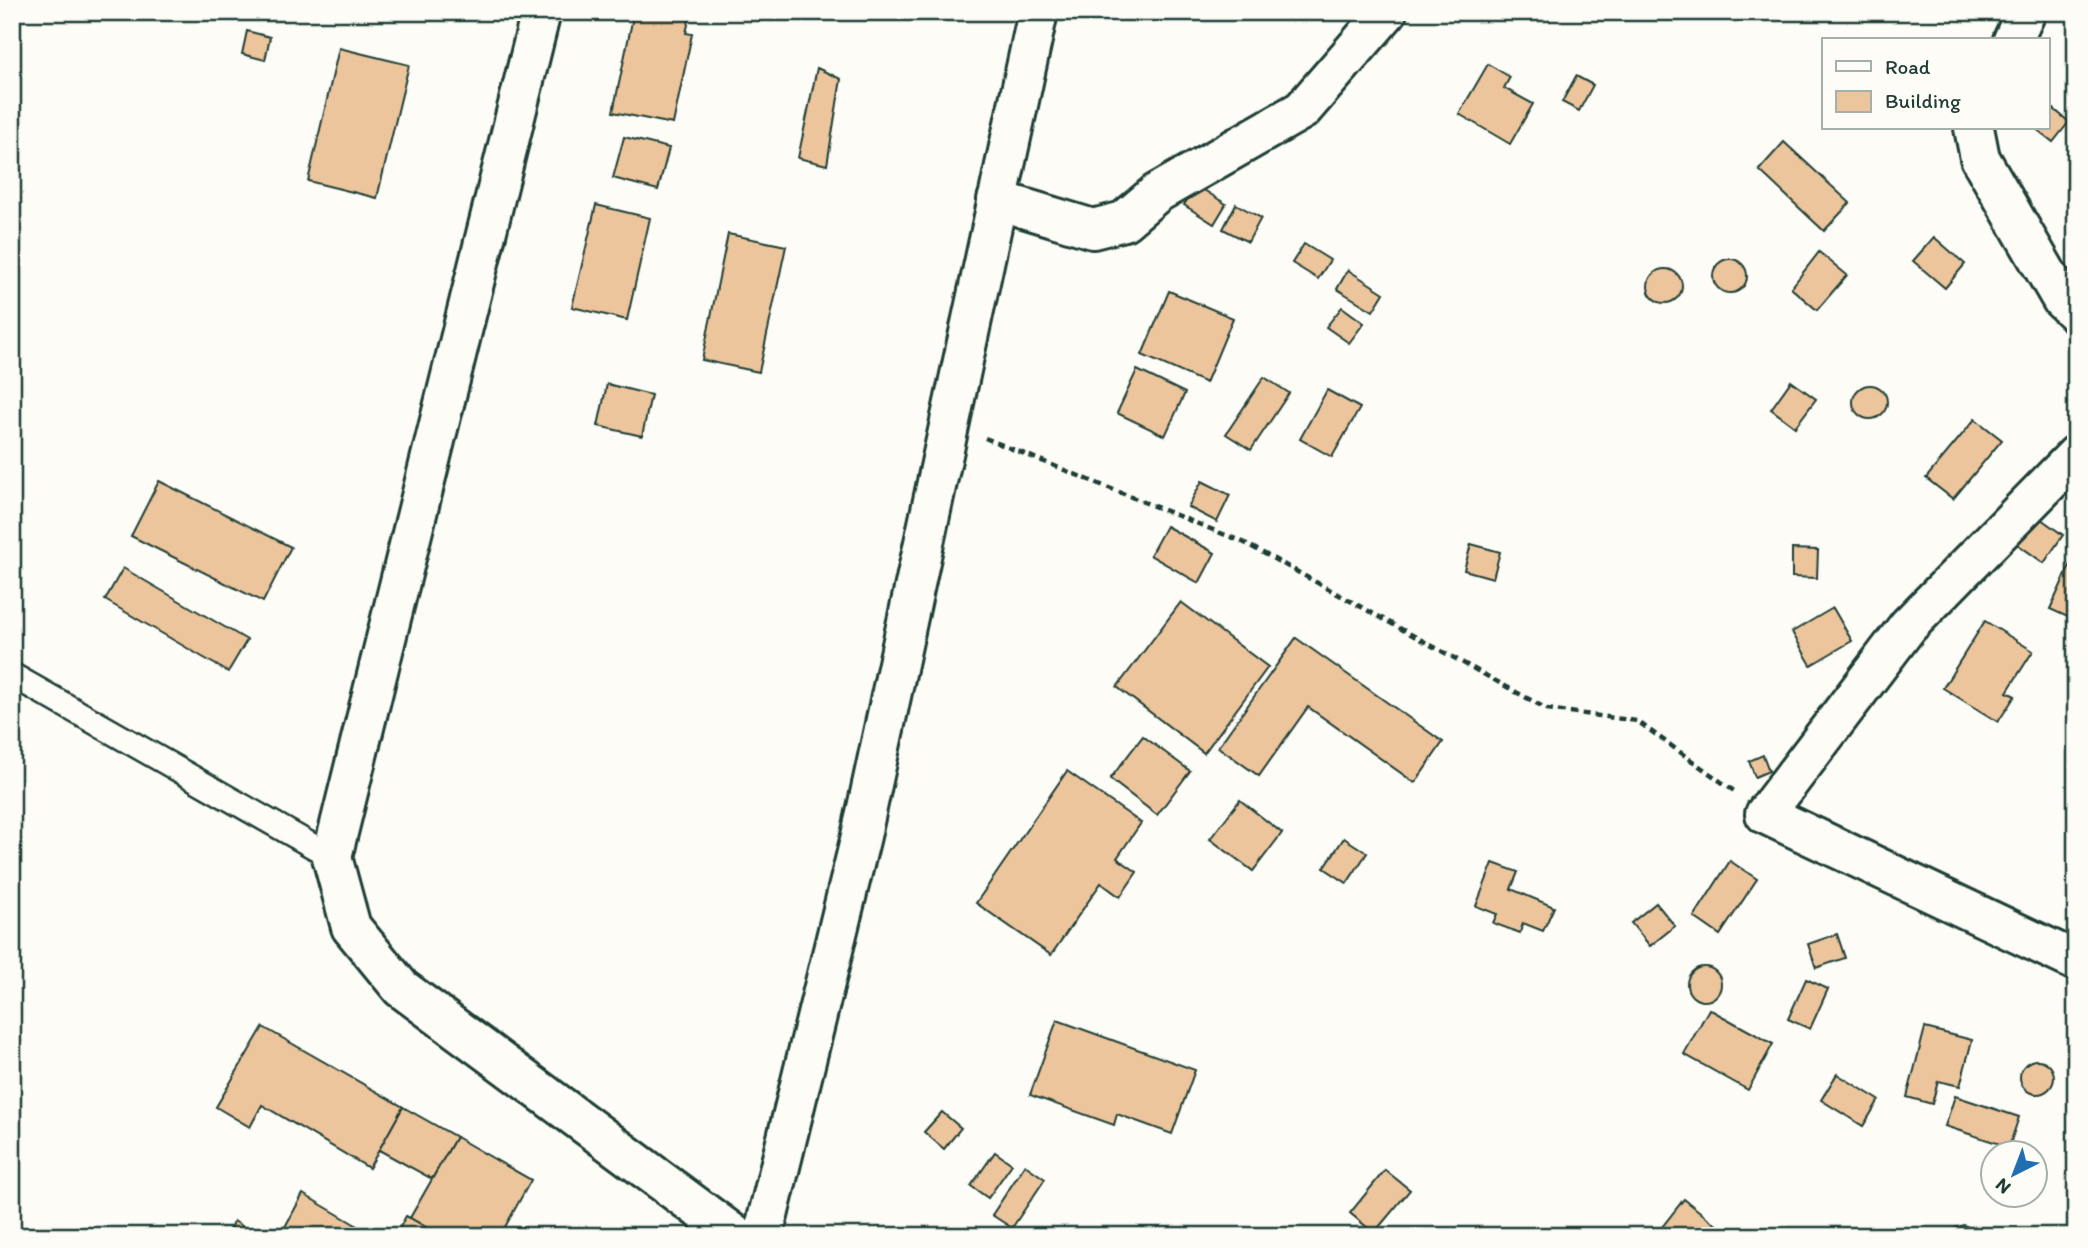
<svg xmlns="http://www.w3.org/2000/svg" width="2088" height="1248" font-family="Itim,sans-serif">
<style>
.building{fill:#edc59c;stroke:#1f3d34;stroke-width:2}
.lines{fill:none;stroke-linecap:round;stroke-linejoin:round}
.lane-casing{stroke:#1f3d34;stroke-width:28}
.street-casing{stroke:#1f3d34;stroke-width:44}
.primary-casing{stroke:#1f3d34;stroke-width:44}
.path{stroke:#1f3d34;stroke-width:4.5;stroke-dasharray:7 5;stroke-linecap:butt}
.lane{stroke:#fdfcf7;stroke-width:23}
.street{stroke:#fdfcf7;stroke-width:38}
.primary{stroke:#fdfcf7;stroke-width:38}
</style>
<rect width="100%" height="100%" fill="#fdfcf7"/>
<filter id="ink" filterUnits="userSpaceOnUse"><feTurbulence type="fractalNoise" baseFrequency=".0143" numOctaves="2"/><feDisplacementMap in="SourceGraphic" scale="14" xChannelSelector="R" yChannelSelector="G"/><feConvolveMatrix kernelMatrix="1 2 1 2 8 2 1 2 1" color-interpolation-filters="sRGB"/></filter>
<g filter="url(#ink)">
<g class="building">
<path d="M634,12H691L686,33L692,34L673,124L613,112Z"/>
<path d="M247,31L270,37L265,60L242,54Z"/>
<path d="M339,48L409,65L377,198L308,181Z"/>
<path d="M1488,64L1510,77L1504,88L1533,104L1510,144L1459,114Z"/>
<path d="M817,68L841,79L827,165L798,158Z"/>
<path d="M1576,76L1593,85L1579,111L1562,102Z"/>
<path d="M2048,104L2069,122L2053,142L2035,128H2048Z"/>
<path d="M624,137L669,148L658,190L613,178Z"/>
<path d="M1784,142L1850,203L1824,231L1759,170Z"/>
<path d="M1196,185L1226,204L1214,224L1184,205Z"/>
<path d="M1236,204L1261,218L1248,242L1223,229Z"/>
<path d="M596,205L650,218L627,320L572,307Z"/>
<path d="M728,234L786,246L759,372L702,360Z"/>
<path d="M1934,237L1965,264L1945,288L1913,261Z"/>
<path d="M1304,244L1330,260L1318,279L1292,263Z"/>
<path d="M1819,252L1847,275L1817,310L1791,288Z"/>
<circle cx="1730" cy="276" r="17"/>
<circle cx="1665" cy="286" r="17"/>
<path d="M1348,270L1384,293L1373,311L1337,289Z"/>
<path d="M1169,291L1233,318L1206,383L1142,355Z"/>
<path d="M1342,307L1364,323L1349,343L1326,327Z"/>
<path d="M1137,370L1185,393L1165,436L1117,413Z"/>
<path d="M1264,377L1289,393L1251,450L1226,434Z"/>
<path d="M1791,381L1816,399L1795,427L1771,409Z"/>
<path d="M607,384L651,395L642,436L598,426Z"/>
<circle cx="1870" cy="402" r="17"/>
<path d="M1327,390L1360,408L1332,457L1300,439Z"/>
<path d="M1975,419L2002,440L1953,499L1926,478Z"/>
<path d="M159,481L291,547L263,602L131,536Z"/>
<path d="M1202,481L1230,495L1217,522L1188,507Z"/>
<path d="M2037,516L2063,535L2044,563L2017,544Z"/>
<path d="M1166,526L1215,553L1199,583L1150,555Z"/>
<path d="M1471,544L1500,552L1493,578L1464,570Z"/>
<path d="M1792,549L1818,550L1817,578L1792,577Z"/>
<path d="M2071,563L2076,566V605L2070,618L2050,609Z"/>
<path d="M123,568L247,640L228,672L105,600Z"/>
<path d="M1181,602L1268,667L1204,753L1117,687Z"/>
<path d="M1833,608L1852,641L1811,665L1792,632Z"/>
<path d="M1985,621L2033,651L2007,692L2015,696L1998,722L1943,688Z"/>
<path d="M1296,638L1443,742L1415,783L1308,707L1259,776L1218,747Z"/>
<path d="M1143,736L1190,771L1157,815L1110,779Z"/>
<path d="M1763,755L1769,771L1755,777L1749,761Z"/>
<path d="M1067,771L1141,823L1117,858L1137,872L1120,897L1101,883L1051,955L976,903Z"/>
<path d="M1240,800L1282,833L1253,871L1210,839Z"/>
<path d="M1344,838L1367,853L1347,883L1324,868Z"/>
<path d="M1730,861L1757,879L1720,935L1694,917Z"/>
<path d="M1493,863L1518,872L1511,889L1554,907L1543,931L1523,923L1520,933L1493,923L1497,914L1476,906Z"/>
<path d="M1656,903L1675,926L1650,946L1631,923Z"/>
<path d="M1837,934L1845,958L1816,968L1808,944Z"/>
<circle cx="1704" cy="984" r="17"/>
<path d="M1806,979L1828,989L1810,1029L1788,1019Z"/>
<path d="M1709,1009L1773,1044L1748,1090L1684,1054Z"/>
<path d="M1057,1020L1195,1070L1172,1134L1117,1114L1114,1125L1030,1095Z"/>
<path d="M263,1027L403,1107L369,1168L262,1105L250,1127L216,1107Z"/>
<path d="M1925,1028L1972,1040L1960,1086L1938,1081L1932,1104L1907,1097Z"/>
<circle cx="2037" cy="1077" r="17"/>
<path d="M1837,1074L1879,1100L1863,1126L1821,1100Z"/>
<path d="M1955,1096L2019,1117L2009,1147L1945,1126Z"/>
<path d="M403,1107L456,1137L432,1179L379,1150Z"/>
<path d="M942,1112L961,1128L944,1149L924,1132Z"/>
<path d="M456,1137L531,1180L500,1236H441L410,1218Z"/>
<path d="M995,1152L1012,1164L988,1198L971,1186Z"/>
<path d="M1025,1165L1045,1179L1012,1228L992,1215Z"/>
<path d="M1385,1170L1410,1190L1374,1233L1350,1213Z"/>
<path d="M303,1194L356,1225L350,1236H280Z"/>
<path d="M1684,1199L1730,1236H1655Z"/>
<path d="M406,1216L410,1218L441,1236H395Z"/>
<path d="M234,1221L258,1236H225Z"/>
<path d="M1963,1225L1974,1229L1979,1236H1948L1952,1229Z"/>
</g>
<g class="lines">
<g class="lane-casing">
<path id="lane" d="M12,675L332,857"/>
</g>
<g class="street-casing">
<g id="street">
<path d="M541,12L332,857L351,927L401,988L736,1236"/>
<path d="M2013,40L2026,12"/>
<path d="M1974,128L1980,158L2062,300L2076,313"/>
<path d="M997,200L1093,229L1124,221L1157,193L1302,110L1387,12"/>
<path d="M2076,455L1908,626L1765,814L2076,961"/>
</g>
</g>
<g class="primary-casing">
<path id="primary" d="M763,1236L861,836L1038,12"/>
</g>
<path class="path" d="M985,438L1243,542L1547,709L1637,721L1734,791"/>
<use href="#lane" class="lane"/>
<use href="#street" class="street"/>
<use href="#primary" class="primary"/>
</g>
</g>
<rect width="2088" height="1248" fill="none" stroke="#fdfcf7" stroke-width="42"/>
<rect x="21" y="21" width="2046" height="1206" fill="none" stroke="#1f3d34" stroke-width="2.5" filter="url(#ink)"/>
<rect x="1822" y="38" width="228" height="91" fill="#fdfcf7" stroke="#a4b0a9" stroke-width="2"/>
<rect x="1836" y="61" width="35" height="10" fill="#fdfcf7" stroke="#a4b0a9" stroke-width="2"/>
<text x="1885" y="74" font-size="21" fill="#1f3d34">Road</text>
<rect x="1836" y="91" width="35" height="21" fill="#edc59c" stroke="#a4b0a9" stroke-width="2"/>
<text x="1885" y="108" font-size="21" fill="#1f3d34">Building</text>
<g transform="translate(2014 1174) rotate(222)"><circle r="33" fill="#fdfcf7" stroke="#a4b0a9" stroke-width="2"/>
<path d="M0-5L12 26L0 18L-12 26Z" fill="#1f6fb2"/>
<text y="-10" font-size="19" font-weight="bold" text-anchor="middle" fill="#1f3d34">N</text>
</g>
</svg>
